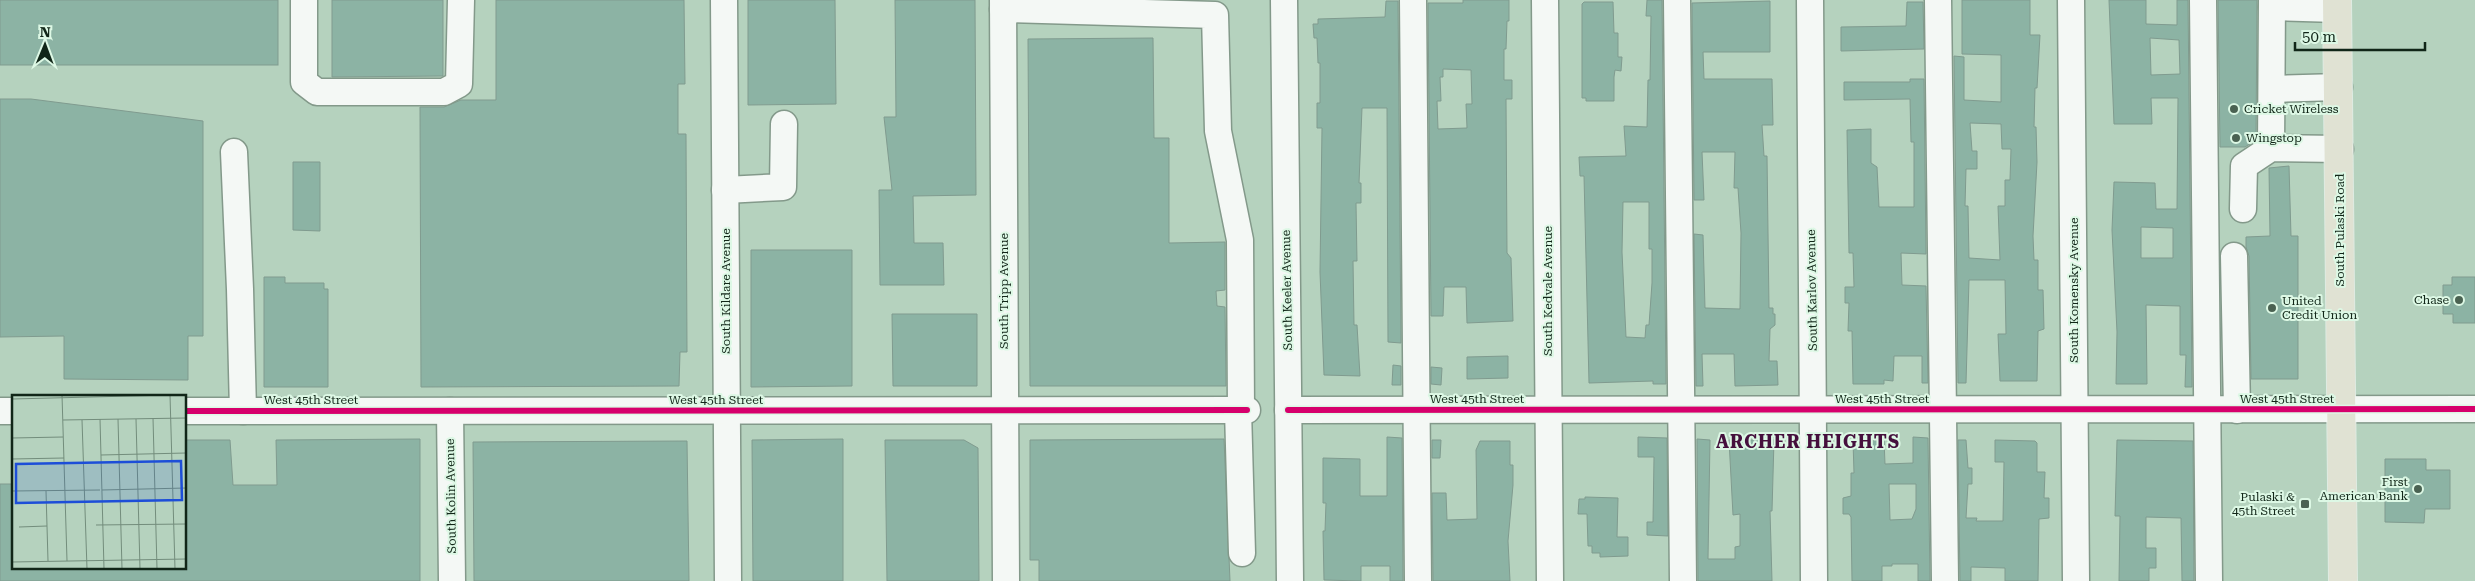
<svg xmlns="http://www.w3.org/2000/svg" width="2475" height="581" font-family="'Roboto Serif',serif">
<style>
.building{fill:#8cb3a4;stroke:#809b8f;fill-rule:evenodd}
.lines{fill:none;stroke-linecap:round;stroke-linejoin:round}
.minor-casing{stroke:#83998a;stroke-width:29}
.major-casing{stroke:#deebe2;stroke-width:30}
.minor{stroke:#f4f8f5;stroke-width:26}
.major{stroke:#e0e2d3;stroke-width:28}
.cycleway-casing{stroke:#ddf8e5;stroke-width:9}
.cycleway{stroke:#d6006c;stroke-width:6}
.poi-dot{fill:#4a6252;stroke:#ddf8e5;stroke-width:2}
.labels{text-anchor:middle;stroke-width:4;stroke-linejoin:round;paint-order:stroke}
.poi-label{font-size:12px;fill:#112618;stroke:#ddf8e5;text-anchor:start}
.street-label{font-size:12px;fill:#112618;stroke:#ddf8e5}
.district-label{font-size:18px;font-weight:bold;letter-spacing:1px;fill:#45103d;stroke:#ddf8e5}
.inset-road{fill:none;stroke:#738d7c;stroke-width:1}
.view{fill:#1d4ed8;fill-opacity:0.15;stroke:#1d4ed8;stroke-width:2.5}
.inset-edge{fill:none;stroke:#112618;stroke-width:2.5}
</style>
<rect width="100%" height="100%" fill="#b5d2be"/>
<g class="building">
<rect x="0" y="0" width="278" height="65"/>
<path d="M332,0H443V76L332,77Z"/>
<path d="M496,0H684L685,84H678V134H686L687,352H680L679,386L421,387L420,107H444L461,100H496Z"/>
<path d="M748,0H835L836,104L748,105Z"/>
<path d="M895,0H975L976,195L913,196L914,243H943L944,285H880L879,190H892L884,117H896Z"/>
<path d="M1463,0H1509V21H1507L1506,49H1504V80H1512V99H1506L1507,253L1511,258L1513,321L1467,323L1466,287H1444L1443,316H1431L1428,3H1463ZM1443,69L1471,70L1472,104H1466L1467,128L1438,129L1437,101H1441L1440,77H1443Z"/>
<path d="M1647,0H1662L1666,384H1653V381L1589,383L1584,176H1580L1579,157L1626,156L1624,126L1647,127L1648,80H1650L1651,16H1646ZM1623,202H1649V249H1652V283L1649,325H1646L1645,338L1626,337L1622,252Z"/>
<path d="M1962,0H2030V35H2040L2037,88H2035L2034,127H2036L2037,162L2033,236L2034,260H2038V290H2043L2044,329L2038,331L2037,381H2000L1998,334H2006L2005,280H1969L1966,383H1958L1954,56L1964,57V100L2001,102V55L1962,54ZM1970,123L2001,124L2002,149H2011L2010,180H2005V206H1998L2000,260L1969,258L1968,206H1965L1966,169H1977V151H1972Z"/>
<path d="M2109,0H2146V24L2177,25V0H2188L2192,387H2185L2186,355H2180V306L2146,305L2147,384H2116L2117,332L2112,230L2114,182L2155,183L2156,209H2177L2178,98H2151L2152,124H2114ZM2150,38L2179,40L2180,74L2151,75ZM2141,227L2173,228V258H2141Z"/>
<path d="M2218,0H2257L2256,140L2245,147H2220Z"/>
<path d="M1386,1H1398L1401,343L1388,342L1387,108H1362L1359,183H1361V203H1356L1357,261H1353L1354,325H1357L1360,376L1324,375L1320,272L1322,128H1317V103H1320V63H1318L1317,38H1314L1313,24H1318V19L1385,17Z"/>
<path d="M1770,1V52H1703L1704,79H1772L1773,125H1762L1764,156H1767L1769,308H1773V314H1775V325L1770,329L1769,361H1777L1778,385L1735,386L1734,354H1702L1703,386H1696L1694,234L1703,235L1705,308L1740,309L1741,233L1738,188H1734L1735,152H1702L1704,200H1694L1692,3Z"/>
<path d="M1584,2H1613L1614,33H1618V57H1622L1621,71L1615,70L1614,77V101H1586V98H1582V4Z"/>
<path d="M1907,2H1923L1924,49L1841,51V27L1906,26Z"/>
<path d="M1153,38L1154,138H1169V243L1225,242V290L1216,291L1217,306L1225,307L1226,386H1030L1028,39Z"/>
<path d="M1910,79H1924L1926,254L1901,253L1902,285L1926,286L1928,383H1922V356H1894L1893,381L1884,380V384H1853L1852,331H1848L1849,303H1845V287H1854L1853,253H1849L1847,130L1871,129V163L1877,167L1879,207H1914V142H1911L1910,99L1844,100V82H1910Z"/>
<path d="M0,99H31L203,121V336H188V380L64,379V336L0,337Z"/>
<path d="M293,162H320V231L293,230Z"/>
<path d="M2289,166L2291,236H2298V379H2251L2249,256L2246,247V237L2270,236L2269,168Z"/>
<path d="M751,250H852V386L751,387Z"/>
<path d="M264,277H285V283H324V289H328V387H264Z"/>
<path d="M2452,277H2475V323H2453V314H2443V285H2452Z"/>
<path d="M892,314H977V386H893Z"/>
<path d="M1508,356V378L1467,379V357Z"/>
<path d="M1393,365L1401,366V385H1392Z"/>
<path d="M1431,367L1442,368L1441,385L1431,384Z"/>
<path d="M1387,437L1402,438L1403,581H1390V566H1361V581L1324,580L1323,531H1325L1326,503H1323V458L1360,459V496H1387Z"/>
<path d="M1638,437L1667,438L1668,536L1647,535V522H1653L1654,457H1638Z"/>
<path d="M1913,437L1928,438L1930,581H1918V564H1892V566H1882V581H1852L1851,517L1849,514H1843V498L1851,496V473H1854L1853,441L1884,440L1885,464L1913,463ZM1889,484H1916V509L1912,519L1890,520Z"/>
<path d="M420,439V581H0V484H14V567H185V440H230L233,485H277L276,440Z"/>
<path d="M843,439V581H753L752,440Z"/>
<path d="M1224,439L1230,581H1039V560H1030V440Z"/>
<path d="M1697,439L1710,440L1708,559H1735V547L1740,546V514L1733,515L1729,440H1774L1772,511H1770L1772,581H1698Z"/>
<path d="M885,440H964L978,448L979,581H887Z"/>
<path d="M1432,440H1441L1440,458H1432Z"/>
<path d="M1958,440H1966L1968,468H1972V484H1968L1966,518H1977L1976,521H2003L2004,462H1995V440L2035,441L2037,443V472H2045L2044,498H2049V518L2039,519L2038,581H2005V568L1971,567V581H1960Z"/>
<path d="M2117,440L2193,441L2194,581H2182L2181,518L2146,517V548H2156V568H2149V581H2119L2120,516H2115Z"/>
<path d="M687,441L689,581H474L473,442Z"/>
<path d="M1480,441H1510V465H1513V485L1508,541L1510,581H1433L1432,493H1446L1447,520L1477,519L1476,450Z"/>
<path d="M2385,459H2426V470H2450V509H2425L2424,523L2385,522Z"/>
<path d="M1585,497L1618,498L1617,537H1628V556L1600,557V553H1592V546H1588L1587,514H1578L1579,499H1585Z"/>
</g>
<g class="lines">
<g class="minor-casing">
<g id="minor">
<path d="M304,0V82L317,92H444L459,84L461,0"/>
<path d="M724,0L728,581"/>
<path d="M1003,0L1006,581"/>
<path d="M1284,0L1290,581"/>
<path d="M1413,0L1418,581"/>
<path d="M1545,0L1550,581"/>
<path d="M1677,0L1683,581"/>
<path d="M1810,0L1814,581"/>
<path d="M1938,0L1945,581"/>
<path d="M2071,0L2076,581"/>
<path d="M2203,0L2209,581"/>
<path d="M2272,7L2337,9"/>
<path d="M1003,9L1215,15L1218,131L1240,240L1241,410"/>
<path d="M2272,89L2339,87"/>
<path d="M2271,148L2272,0"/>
<path d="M234,152L240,289L243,411"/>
<path d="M725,190L783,187L784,124"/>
<path d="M2243,209L2244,166L2271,148L2340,149"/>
<path d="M2234,256L2237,410"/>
<path d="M1238,410L1242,553"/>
<path d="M1288,410L2475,409"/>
<path d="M0,411H14"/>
<path d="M185,411L1247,410"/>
<path d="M450,411L452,581"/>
</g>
</g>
<g class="major-casing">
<path id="major" d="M2337,0L2343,581"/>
</g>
<use href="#minor" class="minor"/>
<use href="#major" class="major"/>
<g class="cycleway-casing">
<g id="cycleway">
<path d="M1288,410L2475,409"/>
<path d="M185,411L1247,410"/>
</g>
</g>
<use href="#cycleway" class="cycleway"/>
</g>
<g class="poi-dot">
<circle cx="2234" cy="109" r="5"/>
<circle cx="2236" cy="138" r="5"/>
<circle cx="2459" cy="300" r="5"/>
<circle cx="2272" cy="308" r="5"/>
<circle cx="2418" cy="489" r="5"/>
<rect x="2300" y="499" width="10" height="10" rx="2.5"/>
</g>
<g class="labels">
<g class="poi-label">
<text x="2244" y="113">Cricket Wireless</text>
<text x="2246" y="142">Wingstop</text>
<text x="2449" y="304" text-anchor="end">Chase</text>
<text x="2282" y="305">United<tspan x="2282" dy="14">Credit Union</tspan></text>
<text x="2408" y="486" text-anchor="end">First<tspan x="2408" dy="14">American Bank</tspan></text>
<text x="2295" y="501" text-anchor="end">Pulaski &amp;<tspan x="2295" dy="14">45th Street</tspan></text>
</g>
<g class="street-label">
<text transform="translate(2340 230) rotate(-90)" y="4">South Pulaski Road</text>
<text transform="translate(1287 290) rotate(-91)" y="4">South Keeler Avenue</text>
<text transform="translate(1812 290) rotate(-91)" y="4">South Karlov Avenue</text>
<text transform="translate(2074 290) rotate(-90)" y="4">South Komensky Avenue</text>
<text transform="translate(726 291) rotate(-90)" y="4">South Kildare Avenue</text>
<text transform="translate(1004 291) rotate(-90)" y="4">South Tripp Avenue</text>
<text transform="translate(1548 291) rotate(-90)" y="4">South Kedvale Avenue</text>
<text x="1477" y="403">West 45th Street</text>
<text x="1882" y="403">West 45th Street</text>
<text x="2287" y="403">West 45th Street</text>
<text x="311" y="404">West 45th Street</text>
<text x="716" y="404">West 45th Street</text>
<text transform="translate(451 496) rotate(-91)" y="4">South Kolin Avenue</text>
</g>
<g class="district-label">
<text x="1808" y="448">ARCHER HEIGHTS</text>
</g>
</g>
<g transform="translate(12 395)">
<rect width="174" height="174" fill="#b5d2be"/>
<path class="inset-road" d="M50,0L55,166M158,0L163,174M0,4L158,0M141,23L145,174M88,24L92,174M106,24L110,174M124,24L128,174M51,25L174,23M70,25L75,174M0,43L51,42M89,60L174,58M0,64L52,63M90,95L174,93M0,96L88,95M34,96L36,166M84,130L174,129M7,132L35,131M0,167L174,164"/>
<path class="view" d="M169,66L170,105L4,108V69Z"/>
<rect width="174" height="174" class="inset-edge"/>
</g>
<g transform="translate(45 45) rotate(1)" stroke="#ddf8e5" stroke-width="4" paint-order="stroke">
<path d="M0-4L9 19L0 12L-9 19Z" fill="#112618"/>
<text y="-8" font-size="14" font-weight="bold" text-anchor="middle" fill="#112618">N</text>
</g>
<path d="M2295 42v8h130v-8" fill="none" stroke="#112618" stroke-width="2.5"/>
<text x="2302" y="42" font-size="15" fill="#112618" stroke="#ddf8e5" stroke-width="4" paint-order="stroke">50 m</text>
</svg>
